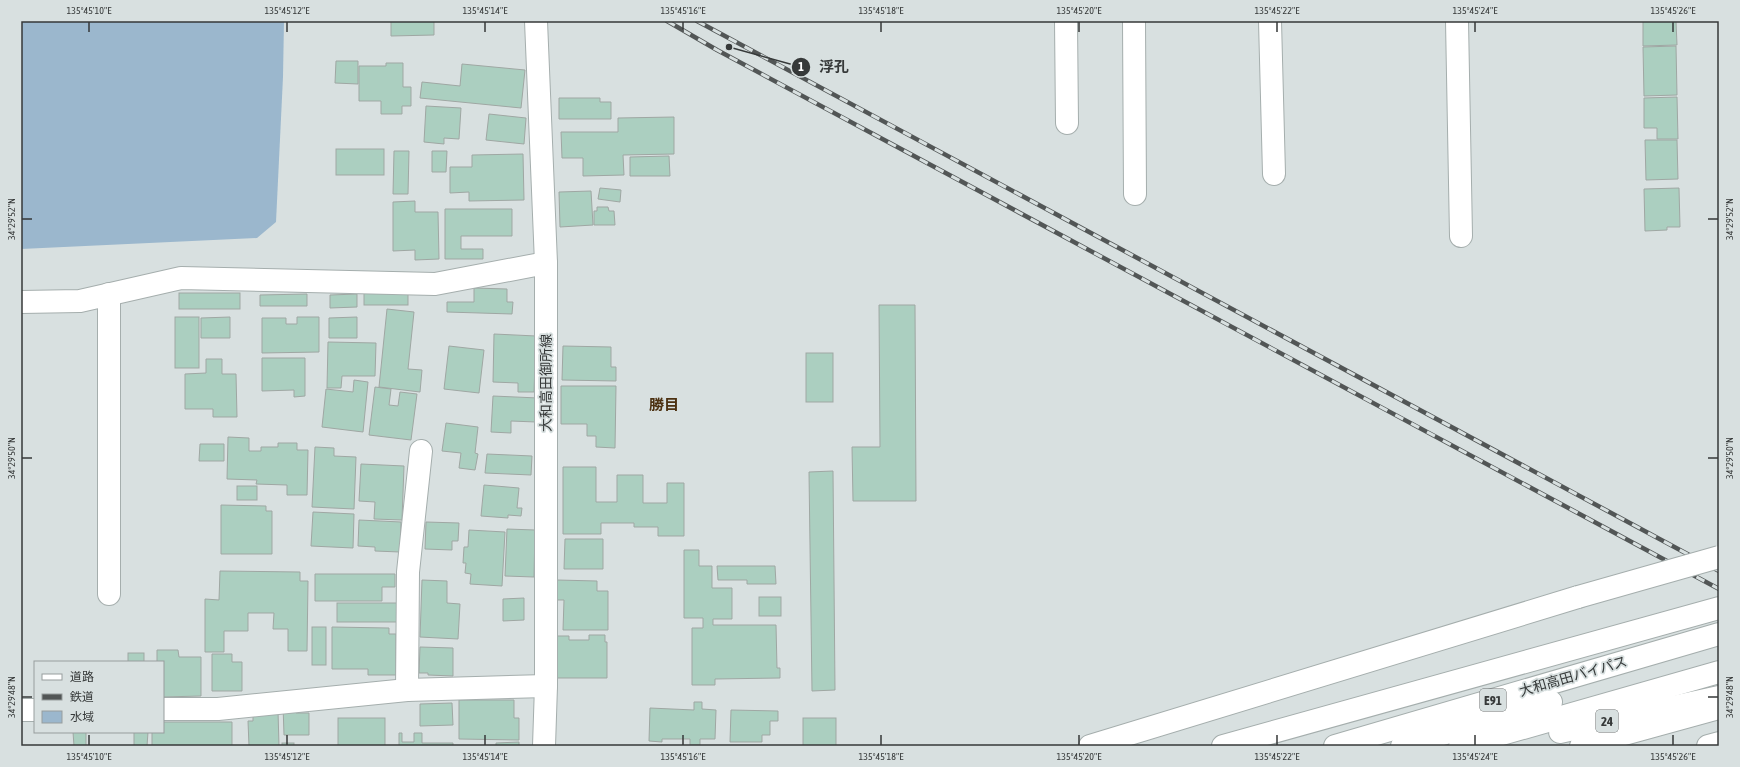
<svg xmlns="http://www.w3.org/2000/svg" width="1740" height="767" font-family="'Asap Condensed','Noto Sans JP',sans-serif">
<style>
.water{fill:#9bb7cd}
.building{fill:#abcfc0;stroke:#9fa7a3}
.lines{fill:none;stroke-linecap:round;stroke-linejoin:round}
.minor-casing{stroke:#a5aead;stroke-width:24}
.major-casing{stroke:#a5aead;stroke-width:24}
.highway-casing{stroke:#a5aead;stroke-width:24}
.minor{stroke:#fff;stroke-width:22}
.major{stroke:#fff;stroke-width:22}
.highway{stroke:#fff;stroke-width:22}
.rail-casing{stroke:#525656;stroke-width:4.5}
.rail{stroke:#d8e0e0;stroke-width:3;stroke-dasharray:9;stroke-linecap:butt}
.highway-bridge-casing{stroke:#a5aead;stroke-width:24;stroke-linecap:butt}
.highway-bridge{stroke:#fff;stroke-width:22}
.ticks{fill:none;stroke:#363939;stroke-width:1.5}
.labels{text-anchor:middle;stroke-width:3.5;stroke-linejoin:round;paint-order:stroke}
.shield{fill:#d8e0e0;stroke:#676b6b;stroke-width:1}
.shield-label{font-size:13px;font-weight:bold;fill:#363939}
.street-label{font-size:14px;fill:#363939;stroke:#d8e0e0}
.neighbourhood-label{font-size:15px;font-weight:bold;fill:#4c3111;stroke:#d8e0e0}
.leader{fill:none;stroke:#363939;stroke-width:1.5}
.callout-dot{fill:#363939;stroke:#d8e0e0;stroke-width:1.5}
.mark-label{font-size:12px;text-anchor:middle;font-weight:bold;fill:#fff}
.callout-label{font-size:15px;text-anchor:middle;font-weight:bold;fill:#363939;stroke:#d8e0e0;stroke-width:3.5;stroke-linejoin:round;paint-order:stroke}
.neatline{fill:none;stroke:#363939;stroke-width:1.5}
.ticks-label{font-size:10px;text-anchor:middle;fill:#363939}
</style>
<rect width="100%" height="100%" fill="#d8e0e0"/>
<path class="water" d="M21,21H284L283,77L276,222L257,238L21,249Z"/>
<g class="building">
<path d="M391,21H434V35L391,36Z"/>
<path d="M1643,21H1676L1677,45L1643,46Z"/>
<path d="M1676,46L1677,95L1644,96L1643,47Z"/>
<path d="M336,61H358V84L335,83Z"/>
<path d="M386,63H403V87H411V106H402V114H381V101H359V66H386Z"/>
<path d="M462,64L525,70L521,108L420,98L422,82L460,86Z"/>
<path d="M1677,97L1678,139H1657V128H1644V98Z"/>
<path d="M559,98H600V102H611V119H559Z"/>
<path d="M426,106L461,108L459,139L444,138V144L424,142Z"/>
<path d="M489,114L526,118L524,144L486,140Z"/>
<path d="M674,117V154L623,155L624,175L583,176V158H562L561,132H618V118Z"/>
<path d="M1645,140H1677L1678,179L1646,180Z"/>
<rect x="336" y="149" width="48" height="26"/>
<path d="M394,151H409L408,194H393Z"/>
<path d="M432,151H447L446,172H432Z"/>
<path d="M523,154L524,200L469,201V192L450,193V167H472V155Z"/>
<path d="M669,156L670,176H630V157Z"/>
<path d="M600,188L621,190L620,202L598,199Z"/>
<path d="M1679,188L1680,227H1667V230L1645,231L1644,189Z"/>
<path d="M591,191L593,225L560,227L559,192Z"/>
<path d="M415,201V212H438L439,259L415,260V250L393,251V202Z"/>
<path d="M597,207H608L609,211H614L615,225H594V211H597Z"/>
<path d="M445,209H512V236H461V249H483V259H445Z"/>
<path d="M474,288L507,289V302H513L512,314L447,312V302H474Z"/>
<rect x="179" y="293" width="61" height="16"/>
<rect x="364" y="293" width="44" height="12"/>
<path d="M307,294V306H260V295Z"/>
<path d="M357,294V307L330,308V295Z"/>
<path d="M879,305H915L916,501H853L852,447H880Z"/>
<path d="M387,309L414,312L408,369L422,370L420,392L379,387Z"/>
<rect x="175" y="317" width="24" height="51"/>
<path d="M230,317V338H201V318Z"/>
<path d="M297,317H319V352L262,353V318H286V324H297Z"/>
<path d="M357,317V338H329V318Z"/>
<path d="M494,334L536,336L534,392H518V383L493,382Z"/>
<path d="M328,342L376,343L375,376H342L341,388H327Z"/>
<path d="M449,346L484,350L479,393L444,389Z"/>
<path d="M563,346L611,347V367H616V381L562,380Z"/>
<rect x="806" y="353" width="27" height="49"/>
<path d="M262,358H305V396L294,397V390L262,391Z"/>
<path d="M206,359H222V374H236L237,417H213V409H185V374L206,373Z"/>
<path d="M354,380L368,382L363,432L322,427L326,389L353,392Z"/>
<path d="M561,386H616L615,448L596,447V436H587V424H561Z"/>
<path d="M375,387L391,389L389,405L398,406L400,392L417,394L411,440L369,435Z"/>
<path d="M493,396L538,398L536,422L511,421V433L491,432Z"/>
<path d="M446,423L478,427L475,453L478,454L475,470L459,468L461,453L442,451Z"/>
<path d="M228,437L249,438V451H261V447H278V443H297V450H308L307,495H287V485L256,484L257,480L227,479Z"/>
<path d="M200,444H224V461H199Z"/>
<path d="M315,447L334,448V456L356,457L354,509L312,507Z"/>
<path d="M487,454L532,456L531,475L485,473Z"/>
<path d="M361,464L404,466L402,520L374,519L375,502L359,501Z"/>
<path d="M563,467H596V502H617V475H643V503H667V483H684V536H658V527H634V523H601V534H563Z"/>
<path d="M833,471L835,690L812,691L809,472Z"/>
<path d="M484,485L519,488L517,508H522L521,516L508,515V518L481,516Z"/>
<rect x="237" y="486" width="20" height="14"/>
<path d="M221,505L266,506V511H272V554H221Z"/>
<path d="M313,512L354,514L353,548L311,546Z"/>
<path d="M359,520L401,522L400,552L375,551V547L358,546Z"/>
<path d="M426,522L459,523L458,541H452V550L425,549Z"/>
<path d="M507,529L535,530L534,577L505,576Z"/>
<path d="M469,530L505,532L502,586L470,584L471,574L465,573L466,563H463L464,547H468Z"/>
<path d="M565,539H603V569H564Z"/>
<path d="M684,550H699V566H712V588H732V619H713V625H776L777,668H780V678L715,679V685H692V628H703V618H684Z"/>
<path d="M717,566H775L776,584H747V580H718Z"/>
<path d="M220,571L300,572V581H308L307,651H288V629H273L274,613H248V631H224V652H205V599L219,600Z"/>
<path d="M315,574H395V587H382V601H315Z"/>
<path d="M422,580L447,581V603L460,604L458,639L420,637Z"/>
<path d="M557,580L597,581V591H608V630H563L564,600H557Z"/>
<rect x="759" y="597" width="22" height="19"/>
<path d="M524,598V620L503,621V599Z"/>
<rect x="337" y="603" width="60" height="19"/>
<rect x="312" y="627" width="14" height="38"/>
<path d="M332,627L389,628V634H396V675H368V669H332Z"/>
<path d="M589,635H605V642H607V678H555V636H569V640H589Z"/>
<path d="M420,647L453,648V676L428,675V673H419Z"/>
<path d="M157,650H178L179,657H201V696L163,697V662H157Z"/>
<rect x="128" y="653" width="16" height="9"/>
<path d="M212,654H232V662H242V691H212Z"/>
<path d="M459,700H514V718H519V740L459,739Z"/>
<path d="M694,702H702V709L716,710L715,739H700V745H690V739H662V742L649,741L650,708L694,710Z"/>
<path d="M452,703L453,725L420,726V704Z"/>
<path d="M283,705H296V713H309V735H284Z"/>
<path d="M731,710L778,711V721H770V735H762V742H730Z"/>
<path d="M253,711H278L279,746H249L248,721H253Z"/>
<rect x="338" y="718" width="47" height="28"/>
<rect x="803" y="718" width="33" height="28"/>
<path d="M163,722H232V746H152V732H163Z"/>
<path d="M73,732H86V746H74Z"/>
<path d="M134,732H148L147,746H134Z"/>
<path d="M399,733H402V742H414V733H422V743H453V746H399Z"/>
<path d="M519,742V746H496V743Z"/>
<rect x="282" y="743" width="12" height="3"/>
</g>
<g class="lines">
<g class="minor-casing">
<g id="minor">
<path d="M1066,21L1067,123"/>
<path d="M1134,21L1135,194"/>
<path d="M1270,21L1274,174"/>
<path d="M1457,21L1461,236"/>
<path d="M109,294V594"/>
<path d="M21,302L80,301L181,278L435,284L546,263"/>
<path d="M407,690L408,572L421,451"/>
<path d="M163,709H218L407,690L546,686"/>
<path d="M21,710H35"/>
<path d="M1223,746L1719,608"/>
<path d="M1402,746L1551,702"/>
<path d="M1581,746L1719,708"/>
</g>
</g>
<g class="major-casing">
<path id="major" d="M536,21L546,263V686L544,746"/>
</g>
<g class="highway-casing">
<g id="highway">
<path d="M1560,732L1719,697"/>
<path d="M1090,746L1578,597"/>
<path d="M1335,746L1719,634"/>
<path d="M1460,746L1719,672"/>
<path d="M1708,746L1719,743"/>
</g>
</g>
<use href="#minor" class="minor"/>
<use href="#major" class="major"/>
<use href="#highway" class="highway"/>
<g class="rail-casing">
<g id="rail">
<path d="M667,21L717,50L1719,589"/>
<path d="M697,21L1719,571"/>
</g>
</g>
<use href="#rail" class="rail"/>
<g class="highway-bridge-casing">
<path id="highway-bridge" d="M1578,597L1719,557"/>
</g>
<use href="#highway-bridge" class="highway-bridge"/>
</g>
<path class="ticks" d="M89,22V32M287,22V32M485,22V32M683,22V32M881,22V32M1079,22V32M1277,22V32M1475,22V32M1673,22V32M22,219H32M1708,219H1718M22,458H32M1708,458H1718M22,697H32M1708,697H1718M89,735V745M287,735V745M485,735V745M683,735V745M881,735V745M1079,735V745M1277,735V745M1475,735V745M1673,735V745"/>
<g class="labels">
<g class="shield">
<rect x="1480" y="689" width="26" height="22" rx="3"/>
<rect x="1596" y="710" width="22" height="22" rx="3"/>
</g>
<g class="shield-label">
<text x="1493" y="705">E91</text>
<text x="1607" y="726">24</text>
</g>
<g class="street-label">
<text transform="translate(546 383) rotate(-90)" y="5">大和高田御所線</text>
<text transform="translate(1573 676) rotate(-16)" y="5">大和高田バイパス</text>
</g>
<g class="neighbourhood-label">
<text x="664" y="410">勝目</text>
</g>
</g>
<path class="leader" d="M729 47L801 67"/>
<g class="callout-dot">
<circle cx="729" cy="47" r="4"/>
<circle cx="801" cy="67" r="10"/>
</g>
<g class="mark-label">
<text x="801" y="71">1</text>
</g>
<g class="callout-label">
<text x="834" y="72">浮孔</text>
</g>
<rect width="1740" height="767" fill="none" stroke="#d8e0e0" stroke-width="44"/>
<rect x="34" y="661" width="130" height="72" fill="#d8e0e0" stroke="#979d9d"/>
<rect x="42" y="674" width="20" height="6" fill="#ffffff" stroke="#979d9d"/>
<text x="70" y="681" font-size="12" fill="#363939">道路</text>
<rect x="42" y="694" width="20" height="6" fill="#525656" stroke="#979d9d"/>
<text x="70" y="701" font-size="12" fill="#363939">鉄道</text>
<rect x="42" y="711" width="20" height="12" fill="#9bb7cd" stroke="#979d9d"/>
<text x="70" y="721" font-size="12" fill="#363939">水域</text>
<rect x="22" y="22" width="1696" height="723" class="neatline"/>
<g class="ticks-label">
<text x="89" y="14">135°45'10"E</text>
<text x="287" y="14">135°45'12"E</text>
<text x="485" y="14">135°45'14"E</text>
<text x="683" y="14">135°45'16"E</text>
<text x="881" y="14">135°45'18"E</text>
<text x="1079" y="14">135°45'20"E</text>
<text x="1277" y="14">135°45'22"E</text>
<text x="1475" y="14">135°45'24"E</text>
<text x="1673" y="14">135°45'26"E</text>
<text transform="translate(11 219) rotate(-90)" y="4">34°29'52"N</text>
<text transform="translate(1729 219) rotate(-90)" y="4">34°29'52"N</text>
<text transform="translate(11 458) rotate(-90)" y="4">34°29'50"N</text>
<text transform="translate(1729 458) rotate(-90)" y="4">34°29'50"N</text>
<text transform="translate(11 697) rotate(-90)" y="4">34°29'48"N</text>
<text transform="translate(1729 697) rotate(-90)" y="4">34°29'48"N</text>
<text x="89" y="760">135°45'10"E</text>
<text x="287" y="760">135°45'12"E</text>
<text x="485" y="760">135°45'14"E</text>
<text x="683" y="760">135°45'16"E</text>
<text x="881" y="760">135°45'18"E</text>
<text x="1079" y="760">135°45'20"E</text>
<text x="1277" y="760">135°45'22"E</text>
<text x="1475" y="760">135°45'24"E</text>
<text x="1673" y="760">135°45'26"E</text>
</g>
</svg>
